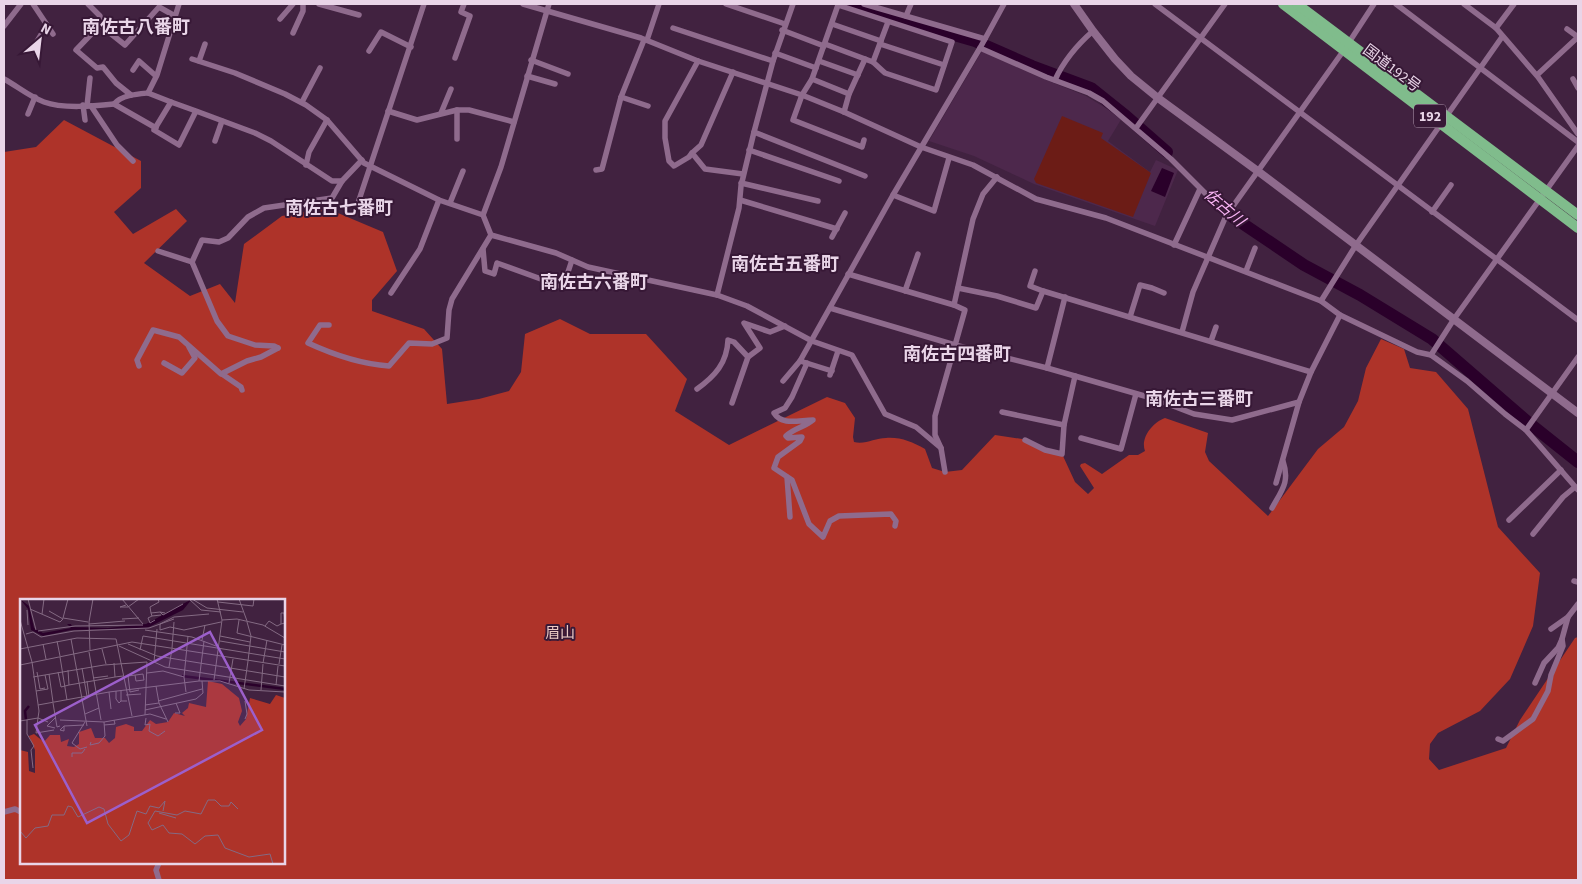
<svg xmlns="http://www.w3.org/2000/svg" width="1582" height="884" font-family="'Source Sans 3','Noto Sans JP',sans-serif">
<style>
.built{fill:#4d284c}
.green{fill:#6c1c16}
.forest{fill:#ae3329;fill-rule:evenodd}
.water{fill:#2a002a}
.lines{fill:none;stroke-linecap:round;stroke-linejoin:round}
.river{stroke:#2a002a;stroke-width:12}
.minor{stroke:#8f6b8d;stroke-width:5.5}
.tertiary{stroke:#8f6b8d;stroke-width:8}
.trunk{stroke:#80bc8c;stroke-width:10}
.labels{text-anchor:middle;stroke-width:4;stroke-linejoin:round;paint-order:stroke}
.shield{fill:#371836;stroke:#b49cb3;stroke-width:1}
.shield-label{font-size:14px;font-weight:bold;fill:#e9d5e8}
.street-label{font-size:15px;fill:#e9d5e8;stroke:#371836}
.park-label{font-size:15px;fill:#eac9c4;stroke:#371836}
.water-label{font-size:16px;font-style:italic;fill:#f8b4f4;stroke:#371836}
.quarter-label{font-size:18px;font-weight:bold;fill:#e9d5e8;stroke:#371836}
.inset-river{fill:none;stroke:#2a002a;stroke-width:2.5}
.inset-road{fill:none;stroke:#846a83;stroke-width:1}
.view{fill:#9c5fcb;fill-opacity:0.15;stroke:#9c5fcb;stroke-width:2.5}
.inset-edge{fill:none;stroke:#e9d5e8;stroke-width:2.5}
</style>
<rect width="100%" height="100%" fill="#412240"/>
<path class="built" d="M982,51L1039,77L1086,96L1122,118L1108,141L1150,172L1156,160L1178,170L1155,226L1034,184L974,156L929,141Z"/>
<path class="green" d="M1062,116L1103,133L1101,138L1151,173L1133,217L1036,183L1034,179Z"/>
<path class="forest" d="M64,120L141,161V188L114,212L133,234L176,209L187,221L144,263L190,296L220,284L235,303L244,244L282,216L326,208L383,232L397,271L372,300V311L424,329L442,349L447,404L479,399L509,391L521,372L525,334L560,319L590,334H646L687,379L675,411L729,445L827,397L845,403L855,418L853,437L854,442C865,445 875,438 886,438C901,437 912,442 925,449L932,468L945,472L962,470L995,435L1022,439L1037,448L1063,456L1075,482L1088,494L1094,488L1080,466L1081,464L1085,463L1102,474L1129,455H1138L1145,451C1140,438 1153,422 1165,418L1208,433L1205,452L1209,461L1268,516L1318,449L1344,427L1358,401L1366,368L1381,339L1404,349L1410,368L1436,372L1468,409L1498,527L1540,573L1533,626L1510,679L1480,711L1438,733L1430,744L1429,759L1439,770L1506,748L1520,720L1575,638L1578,637V880H4V152L36,147ZM21,600H284V863H21Z"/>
<path class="water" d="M1162,168L1174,173L1165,197L1151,191Z"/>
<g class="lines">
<g class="river">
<path d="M847,4L975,41L1032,66L1091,88L1126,116L1167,152"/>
<path d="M1211,196L1230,215L1304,265L1360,295L1432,339L1529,423L1578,462"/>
</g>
<g class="minor">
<path d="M33,4L53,34"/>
<path d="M88,4L100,16V25"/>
<path d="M319,4L359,15"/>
<path d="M523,4L641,38L698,61L802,95L844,112L921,147L973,165L1036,199L1106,218L1321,301L1340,315L1417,352L1431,355L1467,381L1505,414L1526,430L1578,490"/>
<path d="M726,4L785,24"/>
<path d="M864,4L985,39"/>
<path d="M1155,4L1578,320"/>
<path d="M1396,4L1578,142"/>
<path d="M1464,4L1496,28L1538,77L1578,134"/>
<path d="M906,16L911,4"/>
<path d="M280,19L293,4"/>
<path d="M832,24L881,41"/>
<path d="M4,26L21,4"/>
<path d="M673,28L773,61"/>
<path d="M1496,28L1514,4"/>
<path d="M782,30L824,46"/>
<path d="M293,33L303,11V4"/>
<path d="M647,40L659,4"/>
<path d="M825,44L865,59"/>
<path d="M880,44L944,65"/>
<path d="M980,48L1046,77L1089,93L1103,101L1171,159L1216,204L1226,216"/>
<path d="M369,51L381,32L411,47"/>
<path d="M36,52L33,48L47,25"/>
<path d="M775,53L816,68"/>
<path d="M455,58L470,16L461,12L464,4"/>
<path d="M192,59L235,73L285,94L306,105L327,120L364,163L439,200L483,215L491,235L556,253L588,267L717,295L747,306L812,341L852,355L885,414L916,427L941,448"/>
<path d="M531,60L568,74"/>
<path d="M199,61L205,44"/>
<path d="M819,61L858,75"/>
<path d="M133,70L139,61L156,76"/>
<path d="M733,72L701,145L692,153L705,169L743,174"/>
<path d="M1537,75L1578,37L1567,29"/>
<path d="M527,76L555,84"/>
<path d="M4,79C17,86 30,97 44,102C63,109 94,106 114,104"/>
<path d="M812,79L849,94"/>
<path d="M1573,79L1578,88"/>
<path d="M1055,80C1064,60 1077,45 1093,31"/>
<path d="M148,93C137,94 122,95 114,104L156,128"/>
<path d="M131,95L116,83L103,67L97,68L76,50L100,25L125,45L159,7L175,16"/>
<path d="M621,97L648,106"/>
<path d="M171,102L148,93L157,75L179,4"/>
<path d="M302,102L320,68"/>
<path d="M83,105L85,120"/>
<path d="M87,106L90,78"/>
<path d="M91,106L117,145L133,161"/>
<path d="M457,110V139"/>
<path d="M196,111L171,102L154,130L179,145L196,111L255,133L271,141L332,181H342"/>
<path d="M388,111L417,120L457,110H469L514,122"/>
<path d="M844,112L849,94L865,59L873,62"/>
<path d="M441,113L451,89"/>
<path d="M28,114L35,97"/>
<path d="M1136,128L1225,4"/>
<path d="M754,132L865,176"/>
<path d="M864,140L862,147L793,120L802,95L812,79L838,5L952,42L936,90L885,73L873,62L888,22"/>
<path d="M215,141L222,121"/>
<path d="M749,150L839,181"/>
<path d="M692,153L689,157L674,166L669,161L665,138V121L698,61"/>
<path d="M306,165L309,152L327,120"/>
<path d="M596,170L602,169L621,97L644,40"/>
<path d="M741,183L818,201"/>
<path d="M893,195L934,211L949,158"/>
<path d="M740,200L837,229"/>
<path d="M358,203L424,4"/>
<path d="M450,203L463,171"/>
<path d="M1432,212L1451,185"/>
<path d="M483,215L501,167L549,4"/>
<path d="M832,237L845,213"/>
<path d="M1174,245L1200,189"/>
<path d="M483,249L485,271L494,274L497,263L563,287L572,260"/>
<path d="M158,251L192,262"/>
<path d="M1035,271L1030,286L1043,291"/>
<path d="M1246,271L1255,248"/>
<path d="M848,274L954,305L973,219L983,194L997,177"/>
<path d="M958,288L997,296L1036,308L1043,291L1311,372"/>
<path d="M905,291L918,254"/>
<path d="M391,293L420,249L439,200"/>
<path d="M717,295L739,208L741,186L754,132L773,61L793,4"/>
<path d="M1321,301L1356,245L1502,37"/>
<path d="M830,308L955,345L1047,368L1155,399L1194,414L1232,420L1299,402L1311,372L1340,315"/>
<path d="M1130,317L1140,285L1152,288L1164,293"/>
<path d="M329,325H320L308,343C334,355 361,364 389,366L409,343L432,344L447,338L449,310L452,299L491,235"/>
<path d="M1182,332L1193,292L1226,216L1344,50L1374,4"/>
<path d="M1211,341L1216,327"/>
<path d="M278,348L274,346L255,345L228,336L217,321L192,262L202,240L219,242L228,238L248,217L264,208L332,198L342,181L362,160"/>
<path d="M1431,355L1454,319L1578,146"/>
<path d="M748,357L760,348L744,323L770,332L785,326"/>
<path d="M164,363L182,373L195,358L189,347"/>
<path d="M807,363L792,397L785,408L774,413C782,426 799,420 813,420C805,427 794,428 786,436L788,438L802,437L800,441L778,457L774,468L792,480L809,524L823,537L830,521L839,516L891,514L896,521L895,526"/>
<path d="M139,366L137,360L153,330L179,337L221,374L247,361L261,357L278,348"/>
<path d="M1047,368L1065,297"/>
<path d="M832,371L800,361L893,195L980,48L1004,4"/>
<path d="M222,374L241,387L242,390"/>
<path d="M830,375L838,351"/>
<path d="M783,381L800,361"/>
<path d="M697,389C715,376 727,363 728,340L734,342L748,357L732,403"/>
<path d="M1002,412L1064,425"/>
<path d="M1526,430L1578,357"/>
<path d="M1081,438L1121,449L1136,394"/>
<path d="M1025,440L1045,450L1062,454L1064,425L1075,376"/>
<path d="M945,472L941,448L935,435V416L965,310L954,305"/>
<path d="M787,477L790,517"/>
<path d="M1276,483L1299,402"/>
<path d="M1272,508C1282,490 1290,482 1283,461"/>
<path d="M1509,520L1561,470"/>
<path d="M1533,534L1563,497L1575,487"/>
<path d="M1574,581L1578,582"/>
<path d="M1551,629L1568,617L1578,604"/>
<path d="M1535,683L1544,663L1558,648L1562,639"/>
<path d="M1498,739L1503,741L1533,719L1548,691L1551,675L1563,646L1562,639L1568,617"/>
<path d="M4,812L15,809L21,812"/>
<path d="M159,880L156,870L159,863"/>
</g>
<path class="tertiary" d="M1074,4L1093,31L1115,59L1131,76L1158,98L1259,172L1578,413"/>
<g class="trunk">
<path d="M1283,4L1578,228"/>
<path d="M1297,4L1578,215"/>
</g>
</g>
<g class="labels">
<rect class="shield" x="1414" y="104.5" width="32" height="23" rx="4"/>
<g class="shield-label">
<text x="1430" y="121">192</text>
</g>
<g class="street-label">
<text transform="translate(1392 68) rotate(37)" y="5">国道192号</text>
</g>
<g class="park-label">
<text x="560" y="638">眉山</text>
</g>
<g class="water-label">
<text transform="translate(1225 207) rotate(41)" y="6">佐古川</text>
</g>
<g class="quarter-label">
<text x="136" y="33">南佐古八番町</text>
<text x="339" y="214">南佐古七番町</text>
<text x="785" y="270">南佐古五番町</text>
<text x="594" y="288">南佐古六番町</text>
<text x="957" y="360">南佐古四番町</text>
<text x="1199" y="405">南佐古三番町</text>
</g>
</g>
<g transform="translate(20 599)">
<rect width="265" height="265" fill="#412240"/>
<path d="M188,82L202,85L219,99L222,112L218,123L220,127L226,120L230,99L250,105L256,96L265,99V265H0V151L8,153L9,172L15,174V151L9,137L14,135L24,143L30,136H40L41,143L49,140L47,147L54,148L59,145V133L71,129L75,139H85L89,144L95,139L96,128L106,125L114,128V132H122L130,121L136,125L148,123L154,114L165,117L162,114L168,109L169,104L186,108Z" fill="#ae3329"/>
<path d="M0,0L9,7L14,29L23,34L51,29L47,25H51L52,28L88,29L126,25L172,0L163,11L127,29L51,31L23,37L11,31L8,10Z" fill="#2a002a"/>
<path class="inset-river" d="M162,77L265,90M6,121L5,112L9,107"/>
<path class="inset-road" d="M8,0L16,31M48,0L43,19L68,23M102,0L123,25M169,0L181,11L201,13M172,0L187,9L223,13M219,0L227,22M198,3L233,7L234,0M106,6L100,8H108L119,0M10,10L40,23L43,20M7,11L8,26M29,12L43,20M140,13L131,14L132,17L141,16M131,14L130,8L139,3L138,0M145,14L140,13L143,16L163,5M22,15L24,0M132,17L128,19L130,24L135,21M102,20L119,19M0,21L12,63L19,112L18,119L0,122M202,21L217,20L243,26L265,39M219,21L217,34L265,46M227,23L231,37L228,62M265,23L264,14H261V25L265,24M69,25L105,22M140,25V31L150,28L164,31L201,23M140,25L154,18L189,15M245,27L249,22L257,27L261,25M129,29L154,20M125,31L172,38L196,47M18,32L55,27L123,26M6,35L13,33L21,38L54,32L129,29M200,37L230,43M51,40L67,127M182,41L185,26M37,42L40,57M200,42L265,53M23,45L26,60M108,45L137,57L265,78M99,47L145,68L265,87M152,49L154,23M0,50L57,39L96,40L112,117M82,50L86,65M70,51L69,23L73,0M120,51L123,37L265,60M69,53L81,121M40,58L47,101M134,63L137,30M94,64L95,78L103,77M243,64L247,41M259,65L262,46M0,66L112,43L265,67M149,68L152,50M62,69L67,97M17,73L20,90L25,89M38,73L41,88L49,86L48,71M127,74L143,72L164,78M29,75L33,103M115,76L116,82L124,81L123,75L108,77L110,93L119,91M13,78L84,66L127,63M73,79L88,77M194,81L202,21L197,0M67,82L69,97M179,82L184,42M209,84L213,60M49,86L95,78M256,86L258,67M224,90L228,62M101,91V102H107M241,91L243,65M16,92L28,90L25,76M96,92V100L99,104L101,102M89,93L91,110M166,93L164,78L168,37M106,96L121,95M138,102L182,90M33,104L37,128L40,127M139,104L148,123M18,106L89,93L179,82H200L229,91L265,93M125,106L139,104L136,87M125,111L176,100L183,94L182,82M155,114H160L156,104M65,115L79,109M125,116L127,63M126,119L125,126L130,125L129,132L138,137L145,132M225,120L227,115L225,102M7,121V135L14,147L11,151L13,169M40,121L84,123L130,115L146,120M28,123L18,119L16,134L34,131M65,123L52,144L60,150L67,148M84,126L95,125L94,121M44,127L40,131L44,132V127L64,126M35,129L27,127L36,118M71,143L70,146L79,144L85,137L84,123M52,158V154H62L65,150M218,210L211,203L209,207H201L195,201H188L181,215L165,212L157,216L135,212L128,224L132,231L143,226L149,234L162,235L175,245L185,237L198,236L205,249L229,258L250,255L253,265M139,214L156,219M0,224V232L6,239L15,229L28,227L32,216H44L48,207L52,208L58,218L79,208L84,210L88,225L101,242L109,236L117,212L126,215L130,207L139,209L145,202L143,212"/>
<path class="view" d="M190,33L242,131L67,224L15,126Z"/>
<rect width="265" height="265" class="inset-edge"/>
</g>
<rect width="1582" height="884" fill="none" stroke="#e9d5e8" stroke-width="10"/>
<g transform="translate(40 40) rotate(28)" stroke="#371836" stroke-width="4" paint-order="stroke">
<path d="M0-4L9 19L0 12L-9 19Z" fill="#e9d5e8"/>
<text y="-8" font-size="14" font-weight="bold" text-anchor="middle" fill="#e9d5e8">N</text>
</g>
</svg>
